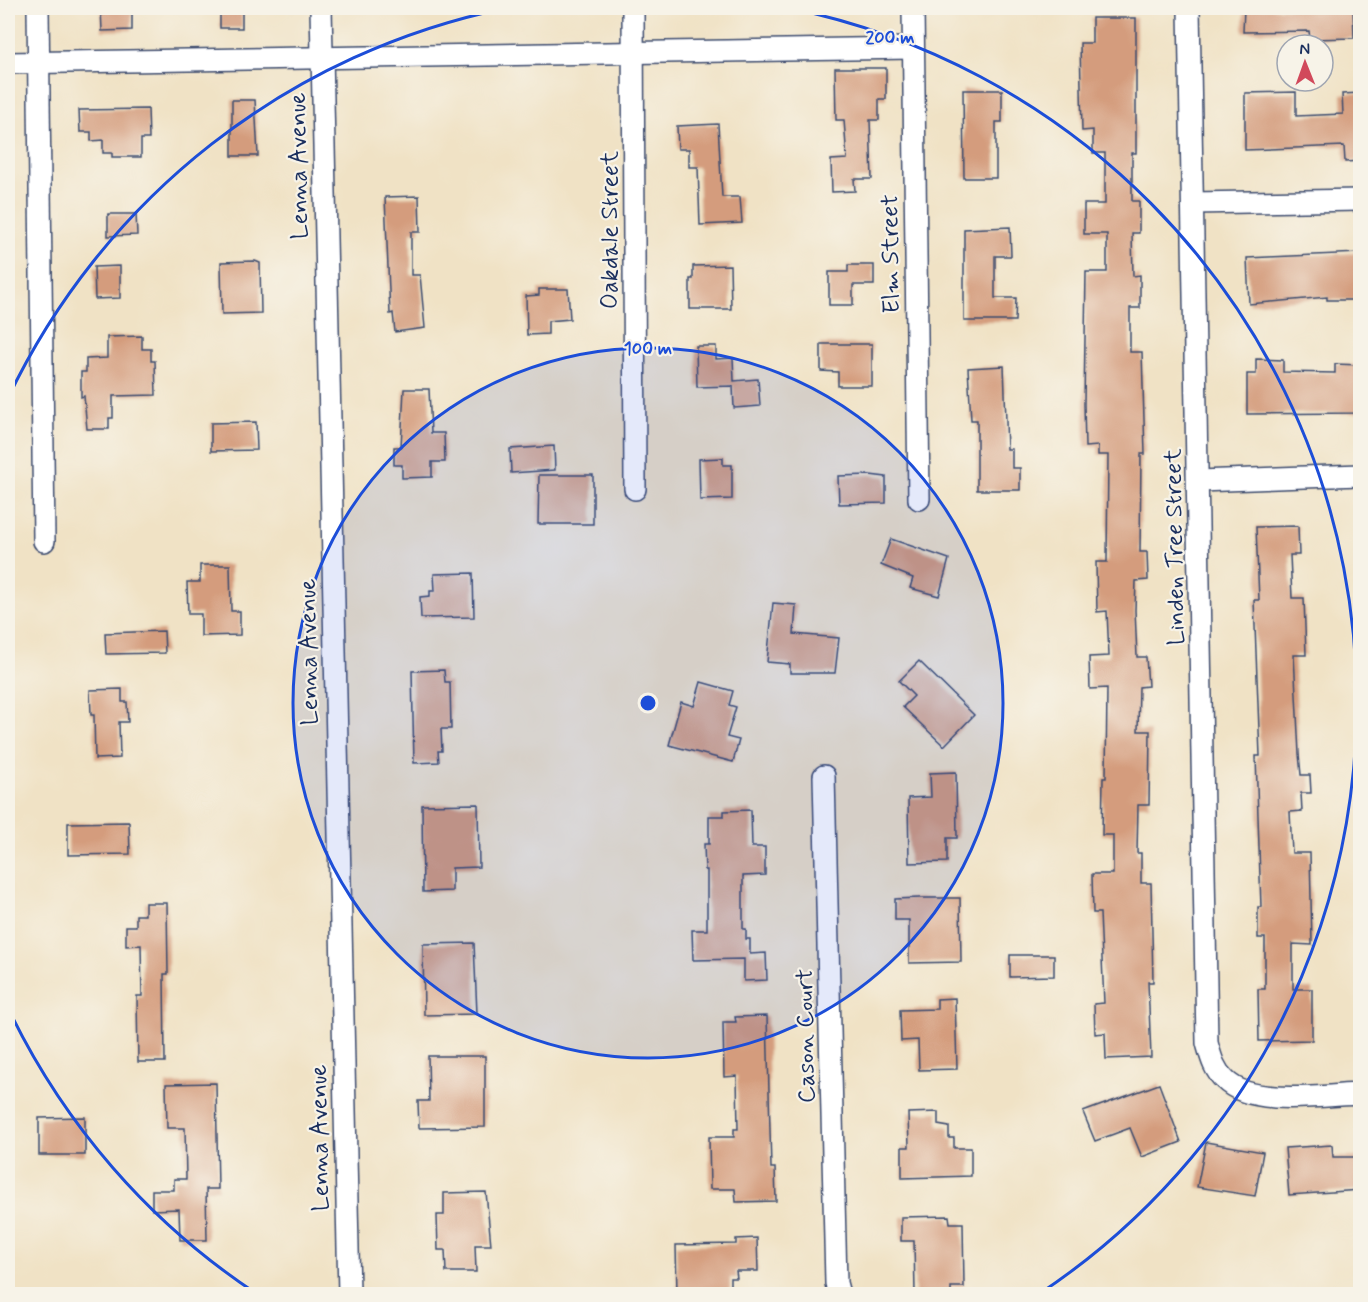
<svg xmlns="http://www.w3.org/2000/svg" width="1368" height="1302" font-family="Mynerve,sans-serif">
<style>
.building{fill:#d49c7d}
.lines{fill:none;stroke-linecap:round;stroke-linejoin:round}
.minor-casing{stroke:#3b4a6d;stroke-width:24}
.minor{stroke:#fff;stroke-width:21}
.ring{fill:none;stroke:#1d4ed8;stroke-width:3}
.labels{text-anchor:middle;stroke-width:4.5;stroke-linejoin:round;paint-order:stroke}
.street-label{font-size:24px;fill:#1b2f5e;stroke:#f7f3e8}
.centre{fill:#1d4ed8;stroke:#f7f3e8;stroke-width:3}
.ring-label{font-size:18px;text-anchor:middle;font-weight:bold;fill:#1d4ed8;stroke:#f7f3e8;stroke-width:4.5;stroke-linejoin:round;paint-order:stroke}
</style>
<rect width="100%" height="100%" fill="#f7f3e8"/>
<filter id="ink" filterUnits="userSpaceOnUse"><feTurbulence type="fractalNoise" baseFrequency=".0167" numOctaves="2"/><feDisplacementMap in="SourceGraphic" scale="12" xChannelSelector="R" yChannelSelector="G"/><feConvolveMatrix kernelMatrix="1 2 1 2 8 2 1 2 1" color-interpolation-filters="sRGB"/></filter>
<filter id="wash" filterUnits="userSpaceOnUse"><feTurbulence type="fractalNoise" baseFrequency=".008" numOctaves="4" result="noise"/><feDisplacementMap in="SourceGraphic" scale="24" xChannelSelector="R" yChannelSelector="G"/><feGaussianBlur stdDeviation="1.35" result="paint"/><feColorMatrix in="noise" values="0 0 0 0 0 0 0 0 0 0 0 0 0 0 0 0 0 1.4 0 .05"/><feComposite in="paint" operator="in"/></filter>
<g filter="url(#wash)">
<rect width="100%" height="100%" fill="#f0e2c5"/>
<g id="blocks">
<g class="building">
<path d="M101,8H132V30L102,31Z"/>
<rect x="220" y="8" width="22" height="20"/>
<path d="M1244,8H1353L1354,38L1310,39L1309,31L1243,32Z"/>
<path d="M1092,18H1136V153H1132V201H1139V233H1132L1133,276L1140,275V308H1130V352H1142L1145,454H1141L1140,552H1147L1148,580L1136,581L1135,610L1137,657H1146L1148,686L1139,687L1138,731H1150L1149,805H1138L1137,853H1141V883H1151L1153,982H1148L1151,1057L1106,1059L1105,1033L1095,1034L1094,1004L1104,1003L1100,913H1093L1092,874H1113V835H1102L1103,778H1106L1107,688L1090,689L1089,657L1109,656L1107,611L1097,612L1096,562H1107L1108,455H1098V446L1085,447L1084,404L1086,272H1107V234H1084V204H1105V153H1093V130L1082,131L1080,43H1092Z"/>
<path d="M835,68H886V99H879V120H870L872,179H854L855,191L832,192L831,160L847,159L844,120H836Z"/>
<path d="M963,90H1002V122H996V178H964Z"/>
<path d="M1296,92V116L1343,114L1342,94L1360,93V161L1345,162L1344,146L1245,150V93Z"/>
<path d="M232,100H255L258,156H232Z"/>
<path d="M148,109L149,139H141V157H112V153H103V140L91,141V132H80L79,110Z"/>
<path d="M718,124L722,197H740L742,223L700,225L698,167H689V149H678L677,126Z"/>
<path d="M419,196L420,232H411V275H420L425,328L395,332L393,313L390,314L385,197Z"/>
<path d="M108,214H136L137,235L108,236Z"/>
<path d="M1010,227L1011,256H995V298H1016L1015,321H964V229Z"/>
<path d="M1360,253V300H1327V297L1249,304L1247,258Z"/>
<path d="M255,261L260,263L261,313L222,314L221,262Z"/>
<path d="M730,265L731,309H690V279H693V266Z"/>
<path d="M848,265H874V285H853V305H829V272H848Z"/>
<path d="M120,266V298L95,299L94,267Z"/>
<path d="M539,289H568L570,319L548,321V334L527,335L526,296L539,295Z"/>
<path d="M142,336V349H151V361H155L156,395L113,396V418H109V429H87L84,396L81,397V372H86V359L107,358V337Z"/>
<path d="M821,344H872V386H838V372L821,371Z"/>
<path d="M696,346H716V359L733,358L734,381L758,379L760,406L734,408L733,386L697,387Z"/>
<path d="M1256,359L1283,360V372L1335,373V364L1360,365V413L1247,414V374H1256Z"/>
<path d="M1004,366L1007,449H1012V468H1020V490H977V420H971L968,368Z"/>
<path d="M404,389H429L431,433H444L445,462H432V477L402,478V465H394V447H401Z"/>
<path d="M256,422L257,450L211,451V423Z"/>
<path d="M554,446L555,470L511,473L510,449Z"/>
<path d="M723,458V465H732V499L700,500L699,459Z"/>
<path d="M539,475H593V524H538Z"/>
<path d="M870,475L886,477V503L839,504L838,476Z"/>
<path d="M1298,526L1299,555H1290L1292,598H1304L1306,655H1294L1299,754L1301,775H1310L1311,793H1301L1302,811L1290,812L1292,853H1310L1312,945L1293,944V989H1312V1040L1259,1041L1258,989H1265V938H1258V907H1261L1256,756H1260L1254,600H1259L1256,527Z"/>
<path d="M891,539L949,559L939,596L910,588L913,578L881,565Z"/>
<path d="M200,565H230L231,611H240V635L201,636V614H188L187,582H200Z"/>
<path d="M473,573L474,617L421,618L420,597L430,596V591H435L434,574Z"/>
<path d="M773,603L796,605L794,634L839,638L835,673H790V664L767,662Z"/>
<path d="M164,631L165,653L106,654L105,633Z"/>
<path d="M919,661L974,715L944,746L903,707L914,696L899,681Z"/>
<path d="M444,670L445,682H450L451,729H441L442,751H438L439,762L414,763L412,671Z"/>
<path d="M701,682L733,691L729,705L736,707L727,737L739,740L733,762L669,745L681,702L694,706Z"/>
<path d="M122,689V702H127L128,722H119L120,758L95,759L94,715H91L90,690Z"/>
<path d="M956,772L957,838H947V862L909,863L908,798L931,797L930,773Z"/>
<path d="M478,804L479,867L452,868V891L423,892L422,805Z"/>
<path d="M751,810L752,847H765V875L743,876V929H746V939H750V954L766,953L767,980L744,981V959L693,960L692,930H707V870H705L704,844H709V816H724V811Z"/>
<path d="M129,822L130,854L68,855V823Z"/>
<path d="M920,898H960L961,962L909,963V920H895V899Z"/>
<path d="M145,903H167L168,974H164L165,1062H138L137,996H142L141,945L126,946V926H136V915H145Z"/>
<path d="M474,943L477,1014L424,1015L423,944Z"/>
<path d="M1010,955H1054V976L1010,977Z"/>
<path d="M955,998L957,1069L919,1070L918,1040L901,1041L900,1010L937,1009V999Z"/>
<path d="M767,1016L771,1168H775L776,1201L736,1202L735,1189H710L709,1137H734V1129H738L737,1076L724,1077L723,1022H736L735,1017Z"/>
<path d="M428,1056H485V1127L419,1128L418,1101H429Z"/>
<path d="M216,1083L218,1189H206L207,1240H180L179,1209L152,1210V1190H174V1179H186L185,1128H167L166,1084Z"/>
<path d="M1159,1084L1181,1142L1142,1157L1130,1128L1095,1141L1083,1112Z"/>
<path d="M938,1112V1125L949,1127V1138H954V1148H971V1176L902,1178V1147H909L908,1113Z"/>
<path d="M85,1117V1155H39V1118Z"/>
<path d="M1206,1142L1263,1152L1255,1196L1197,1187Z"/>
<path d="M1332,1145L1333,1157H1360V1190L1289,1195L1285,1148Z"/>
<path d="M486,1192L491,1245H475L476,1272H446L445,1250H438L437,1215H444V1193Z"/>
<path d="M949,1216L950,1223H963L964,1287H951V1294H915L914,1241H901V1217Z"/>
<path d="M757,1238L758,1271H736L737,1278H730V1294H677L676,1245L736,1244V1239Z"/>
</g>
</g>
</g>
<g filter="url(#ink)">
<use href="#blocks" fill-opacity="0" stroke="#3b4a6d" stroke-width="1.5"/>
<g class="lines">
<g class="minor-casing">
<g id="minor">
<path d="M38,8L44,541"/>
<path d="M321,8L349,1294"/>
<path d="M633,8L635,489"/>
<path d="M913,8L919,499"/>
<path d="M1189,8L1207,1043C1211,1057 1214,1070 1225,1080C1251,1107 1325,1095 1360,1094"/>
<path d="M8,63L913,48"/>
<path d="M1193,203L1360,200"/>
<path d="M1199,481L1360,475"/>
<path d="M824,776L836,1283L839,1294"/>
</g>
</g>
<use href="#minor" class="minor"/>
</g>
</g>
<circle cx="648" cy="703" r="355" fill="#1d4ed8" fill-opacity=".12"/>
<g class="ring">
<circle cx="648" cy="703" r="355"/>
<path d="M257 1294A709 709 0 0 1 8 1008M8 398A709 709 0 0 1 507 8M789 8A709 709 0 0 1 1039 1294"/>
</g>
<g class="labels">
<g class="street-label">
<text transform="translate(298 166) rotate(-91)" y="8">Lenna Avenue</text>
<text transform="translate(609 230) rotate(-90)" y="8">Oakdale Street</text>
<text transform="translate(890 254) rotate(-91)" y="8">Elm Street</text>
<text transform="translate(1174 547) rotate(-91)" y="8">Linden Tree Street</text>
<text transform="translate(308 652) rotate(-91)" y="8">Lenna Avenue</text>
<text transform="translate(805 1036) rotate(-91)" y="8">Cason Court</text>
<text transform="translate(319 1138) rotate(-91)" y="8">Lenna Avenue</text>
</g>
</g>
<circle cx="648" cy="703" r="9" class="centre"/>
<g class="ring-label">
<text x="890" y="43">200 m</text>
<text x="648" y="354">100 m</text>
</g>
<rect width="1368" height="1302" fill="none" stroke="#f7f3e8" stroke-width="30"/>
<g transform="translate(1305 63) rotate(359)"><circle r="28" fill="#f7f3e8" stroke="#9fa5b1" stroke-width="1.5"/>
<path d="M0-4.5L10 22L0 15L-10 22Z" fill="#d1495b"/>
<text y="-9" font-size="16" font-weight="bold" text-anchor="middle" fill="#1b2f5e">N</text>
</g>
</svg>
